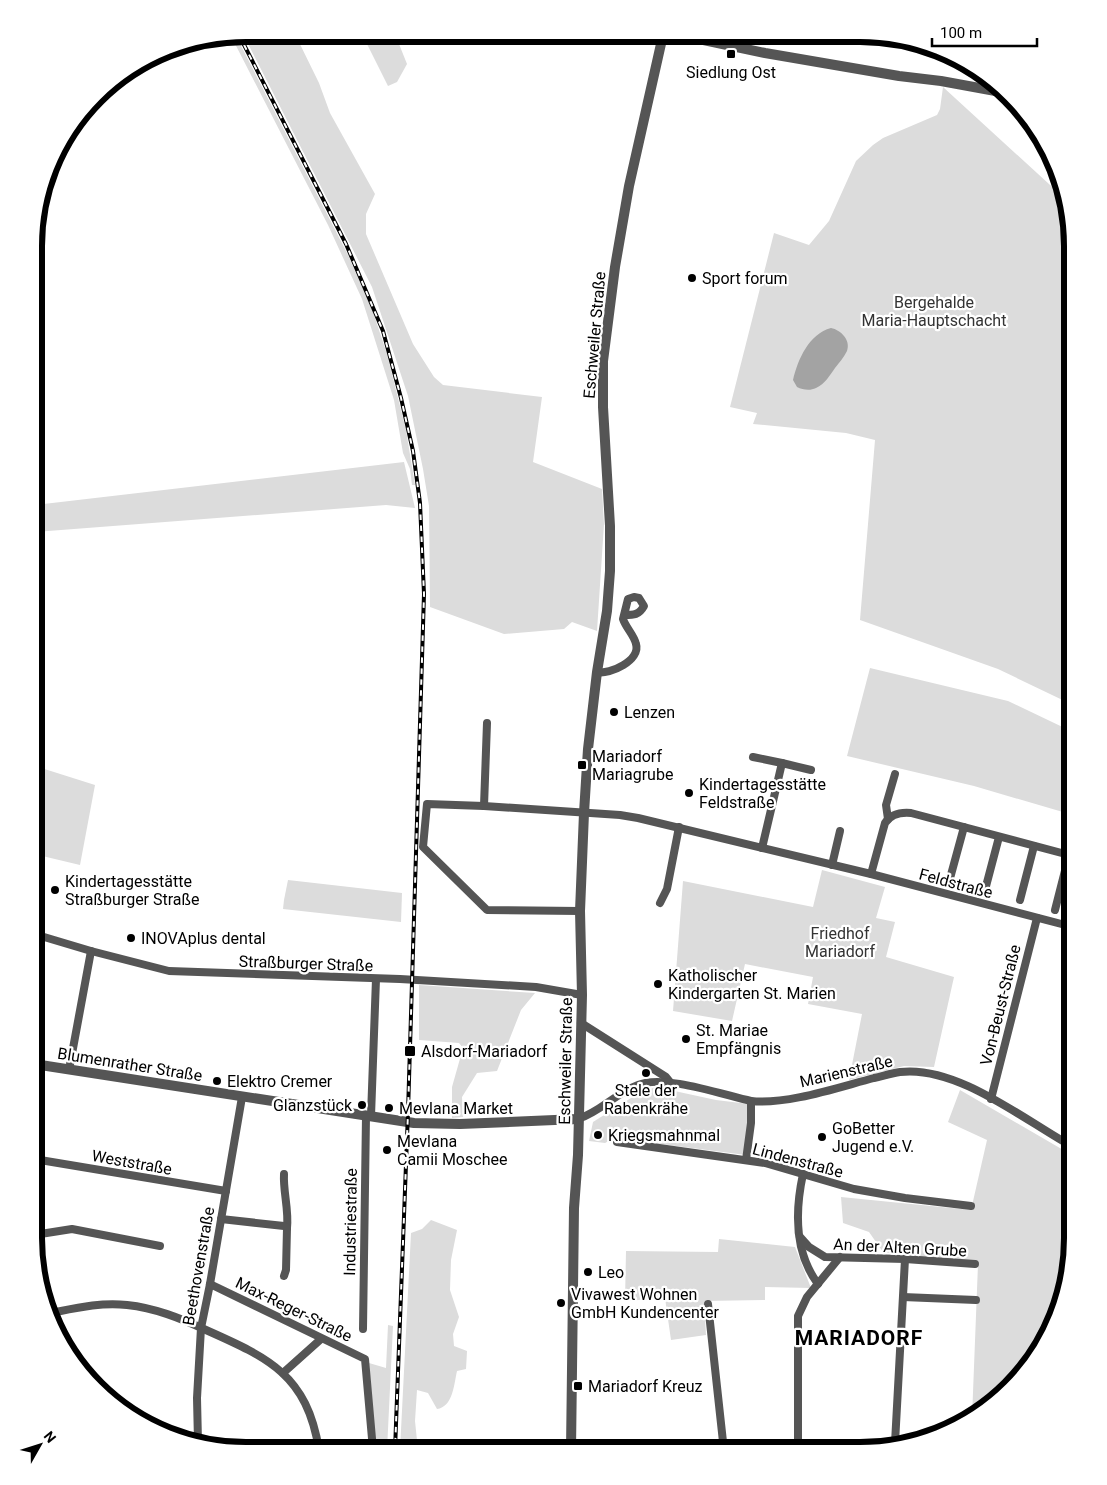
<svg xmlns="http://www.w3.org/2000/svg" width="1107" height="1485" font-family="Roboto,sans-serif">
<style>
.green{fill:#dcdcdc}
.water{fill:#a3a3a3}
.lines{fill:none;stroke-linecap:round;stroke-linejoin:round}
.minor{stroke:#555;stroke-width:8}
.tertiary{stroke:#555;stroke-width:10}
.rail-casing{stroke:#000;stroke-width:4}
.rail{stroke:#fff;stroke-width:2;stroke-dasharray:5.5;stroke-linecap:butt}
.poi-dot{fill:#000;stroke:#fff;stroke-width:2}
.labels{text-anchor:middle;stroke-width:4.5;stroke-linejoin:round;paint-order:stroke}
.poi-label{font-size:16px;fill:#000;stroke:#fff;text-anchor:start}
.park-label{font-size:16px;fill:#333;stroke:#fff}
.street-label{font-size:16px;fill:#000;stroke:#fff}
.district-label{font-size:21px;font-weight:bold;letter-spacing:1px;fill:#000;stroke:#fff}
.rim{fill:none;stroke:#000;stroke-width:6}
</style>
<rect width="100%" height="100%" fill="#fff"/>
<g class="green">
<path d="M243,34H295L319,83L330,113L375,194L366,214V234L413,344L434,377L443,385L542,397L533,462L602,489L604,524L597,631L572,622L564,629L504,634L430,607L429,506L423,469L408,396L372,287Z"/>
<path d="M362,34H395L407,64L397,82L388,86Z"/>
<path d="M231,36H236L348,255L373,312L387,354L406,430L415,485H412L410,469L403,453L394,400L362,299L328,225Z"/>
<path d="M943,87L1061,195L1073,247V705L998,669L860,620L875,440L846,433L753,424L757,413L730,407L774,233L809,245L829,221L856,161L873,145L883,138L937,115L940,109Z"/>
<path d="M404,462L415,508L386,505L35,532V505Z"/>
<path d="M870,668L1008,701L1073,732V815L974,786L847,756Z"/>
<path d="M35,766L95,785L80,865L34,854Z"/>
<path d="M822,870L885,887L876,918L895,922L886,957L954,977L934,1067L904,1066L849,1080L862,1014L808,1004L813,977L745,964L732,1021L673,1011L683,881L813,907Z"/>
<path d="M288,880L402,893L401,922L283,909L284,900Z"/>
<path d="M419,985L535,993L521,1010L497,1071L477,1073L462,1097L463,1117L452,1118V1087L463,1048L459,1043L419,1040Z"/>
<path d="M656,1087L716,1100L749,1104L746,1155L614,1138L605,1143L589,1141L593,1122L639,1093Z"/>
<path d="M960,1090L1065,1151L1067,1148L1073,1151V1252L1062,1307L1037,1356L1001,1398L972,1418L978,1264L883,1252L869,1232L843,1223L841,1197L971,1210L987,1140L948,1122Z"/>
<path d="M431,1220L457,1230L451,1260L450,1290L459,1317L453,1334L454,1346L467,1351L466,1369L457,1371C454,1384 453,1407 437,1409L428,1393L417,1390L415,1421L418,1450H400L411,1233L422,1229Z"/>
<path d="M719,1239L795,1247L811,1288L765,1287V1300L704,1301L706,1335L671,1340L665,1298L625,1301L626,1251L718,1252Z"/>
<path d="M388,1325L393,1326L387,1450H376L369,1363L386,1368Z"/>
</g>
<path class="water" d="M831,328C841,330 851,340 847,351C844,357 839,363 835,368C830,375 825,384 816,388C810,391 803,390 797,387L793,380C798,359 809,334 831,328Z"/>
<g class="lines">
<g class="minor">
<path d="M597,672C610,675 641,660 636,644C634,635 626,628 623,619L628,599L634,597L639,598L644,606C639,615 634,615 624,615"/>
<path d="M753,757L782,763"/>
<path d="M484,806L487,723"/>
<path d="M888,819L886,805L895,774"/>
<path d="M762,848L782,763L811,770"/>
<path d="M832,865L840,831"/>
<path d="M871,874L885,823C891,814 900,812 911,813L1073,856"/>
<path d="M949,882L964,827"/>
<path d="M985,890L999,837"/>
<path d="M1020,900L1034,846"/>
<path d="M660,903L667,889L679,827"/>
<path d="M1055,910L1069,855"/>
<path d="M580,911L487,910L423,847L427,804L484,806L620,815L638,818L871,874L1073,927"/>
<path d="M34,934L91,951L169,971L400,979L536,987L582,995"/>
<path d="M581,1023L666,1077L670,1082"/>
<path d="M69,1070L91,951"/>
<path d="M991,1099L1037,918"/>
<path d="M371,1116L376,979"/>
<path d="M578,1119C600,1112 616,1093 638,1085C664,1074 723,1095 751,1101C787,1105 839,1087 874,1078C883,1076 892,1073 900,1072C957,1065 1024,1120 1073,1147"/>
<path d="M617,1142L765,1163L854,1189L905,1198L971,1206"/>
<path d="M1065,1142L1073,1128"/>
<path d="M34,1159L226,1191"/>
<path d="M746,1160L751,1123V1101"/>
<path d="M284,1174C283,1192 289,1209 287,1228"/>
<path d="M803,1174C795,1211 794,1252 818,1284"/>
<path d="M221,1219L284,1226L287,1228L286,1270L284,1276"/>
<path d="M34,1235L72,1229L160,1246"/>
<path d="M800,1237L809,1247L825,1257L905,1259L975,1264"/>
<path d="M210,1284L365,1359L373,1450"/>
<path d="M903,1297L976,1300"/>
<path d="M708,1304L724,1451"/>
<path d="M51,1313C76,1308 101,1302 127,1305C155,1308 180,1318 206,1330C269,1358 307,1375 319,1450"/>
<path d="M363,1329L366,1116"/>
<path d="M283,1373L321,1339"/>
<path d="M198,1442L197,1398L201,1328L210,1284L242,1097"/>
<path d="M895,1443L905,1259"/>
<path d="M798,1451V1316L807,1297L840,1257"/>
</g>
<g class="tertiary">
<path d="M680,35L765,53L899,76L941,81L1001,92"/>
<path d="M34,1064L414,1123L460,1124L578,1119"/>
<path d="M571,1450L574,1208L578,1155L582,995L580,911L584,813L588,749L597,672L607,611L610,571V526L603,407V361L615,267L629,186L663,35"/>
</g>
<g class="rail-casing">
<path id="rail" d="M239,35L346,244L383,331L401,398L413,451L420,503L424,594L408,1112L395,1450"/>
</g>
<use href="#rail" class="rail"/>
</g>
<g class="poi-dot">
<rect x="726" y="49" width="10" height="10" rx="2.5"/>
<circle cx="692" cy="278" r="5"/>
<circle cx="614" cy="712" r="5"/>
<rect x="577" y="760" width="10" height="10" rx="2.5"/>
<circle cx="689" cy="793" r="5"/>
<circle cx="55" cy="890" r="5"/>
<circle cx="131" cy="938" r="5"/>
<circle cx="658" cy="984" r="5"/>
<circle cx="686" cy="1039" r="5"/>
<rect x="404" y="1045" width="12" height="12" rx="2.5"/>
<circle cx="646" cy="1073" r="5"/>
<circle cx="217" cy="1081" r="5"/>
<circle cx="362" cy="1105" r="5"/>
<circle cx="389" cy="1108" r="5"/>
<circle cx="598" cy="1135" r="5"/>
<circle cx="822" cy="1137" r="5"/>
<circle cx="387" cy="1150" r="5"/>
<circle cx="588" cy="1272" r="5"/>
<circle cx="561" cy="1303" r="5"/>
<rect x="573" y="1381" width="10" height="10" rx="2.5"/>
</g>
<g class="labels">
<g class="poi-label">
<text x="731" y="78" text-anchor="middle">Siedlung Ost</text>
<text x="702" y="284">Sport forum</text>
<text x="624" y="718">Lenzen</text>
<text x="592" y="762">Mariadorf<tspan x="592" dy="18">Mariagrube</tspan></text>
<text x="699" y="790">Kindertagesstätte<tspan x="699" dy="18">Feldstraße</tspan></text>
<text x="65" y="887">Kindertagesstätte<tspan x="65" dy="18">Straßburger Straße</tspan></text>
<text x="141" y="944">INOVAplus dental</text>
<text x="668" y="981">Katholischer<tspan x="668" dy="18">Kindergarten St. Marien</tspan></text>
<text x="696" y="1036">St. Mariae<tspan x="696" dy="18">Empfängnis</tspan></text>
<text x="421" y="1057">Alsdorf-Mariadorf</text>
<text x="227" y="1087">Elektro Cremer</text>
<text x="646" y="1096" text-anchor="middle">Stele der<tspan x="646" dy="18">Rabenkrähe</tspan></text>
<text x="352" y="1111" text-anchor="end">Glanzstück</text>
<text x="399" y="1114">Mevlana Market</text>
<text x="832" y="1134">GoBetter<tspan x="832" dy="18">Jugend e.V.</tspan></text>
<text x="608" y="1141">Kriegsmahnmal</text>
<text x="397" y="1147">Mevlana<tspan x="397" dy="18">Camii Moschee</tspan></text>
<text x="598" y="1278">Leo</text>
<text x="571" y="1300">Vivawest Wohnen<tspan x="571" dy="18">GmbH Kundencenter</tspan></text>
<text x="588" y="1392">Mariadorf Kreuz</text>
</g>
<g class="park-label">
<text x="934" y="308">Bergehalde<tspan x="934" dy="18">Maria-Hauptschacht</tspan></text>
<text x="840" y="939">Friedhof<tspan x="840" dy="18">Mariadorf</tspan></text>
</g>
<g class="street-label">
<text transform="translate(594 335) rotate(-85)" y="6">Eschweiler Straße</text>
<text transform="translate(956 883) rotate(15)" y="6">Feldstraße</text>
<text transform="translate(306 963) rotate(2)" y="6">Straßburger Straße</text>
<text transform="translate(1000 1005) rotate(-76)" y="6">Von-Beust-Straße</text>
<text transform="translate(565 1061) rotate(-89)" y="6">Eschweiler Straße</text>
<text transform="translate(130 1064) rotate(9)" y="6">Blumenrather Straße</text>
<text transform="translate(846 1071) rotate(-13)" y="6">Marienstraße</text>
<text transform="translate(798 1160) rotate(15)" y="6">Lindenstraße</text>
<text transform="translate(132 1162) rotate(10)" y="6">Weststraße</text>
<text transform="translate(350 1222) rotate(-89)" y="6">Industriestraße</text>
<text transform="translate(900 1247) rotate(3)" y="6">An der Alten Grube</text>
<text transform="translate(198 1266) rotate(-80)" y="6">Beethovenstraße</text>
<text transform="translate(294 1309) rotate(26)" y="6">Max-Reger-Straße</text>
</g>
<g class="district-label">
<text x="859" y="1345">MARIADORF</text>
</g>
</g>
<path d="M0 0H1107V1485H0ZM246 42H860A204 204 0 0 1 1064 246V1238A204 204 0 0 1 860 1442H246A204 204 0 0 1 42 1238V246A204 204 0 0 1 246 42Z" fill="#fff" fill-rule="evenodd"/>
<path class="rim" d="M246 42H860A204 204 0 0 1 1064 246V1238A204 204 0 0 1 860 1442H246A204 204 0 0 1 42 1238V246A204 204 0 0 1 246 42Z"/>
<g transform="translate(40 1445) rotate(51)" stroke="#ffffff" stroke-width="4" paint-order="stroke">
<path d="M0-4L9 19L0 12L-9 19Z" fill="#000000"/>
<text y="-8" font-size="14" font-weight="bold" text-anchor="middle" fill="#000000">N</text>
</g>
<path d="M932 38v8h105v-8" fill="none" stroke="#000000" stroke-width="2.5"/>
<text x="940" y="38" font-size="15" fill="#000000" stroke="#ffffff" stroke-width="4" paint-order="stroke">100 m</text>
</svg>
